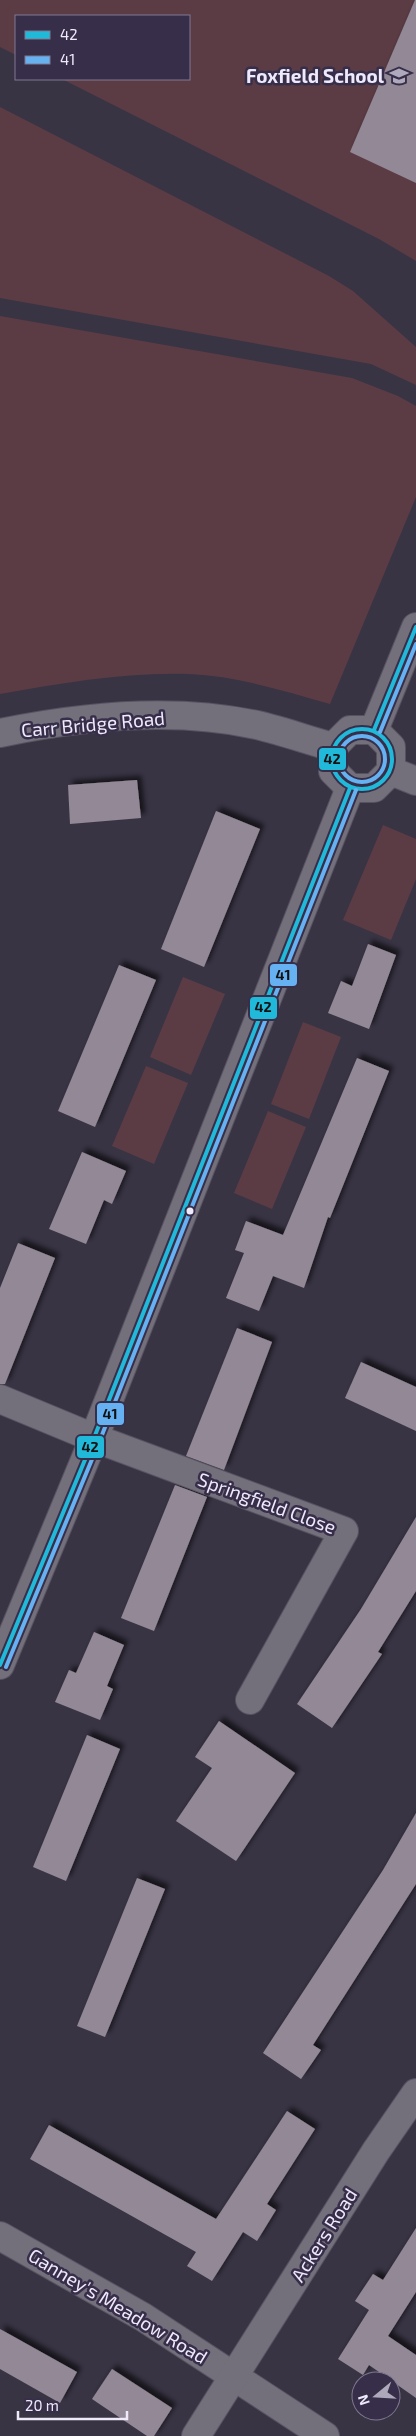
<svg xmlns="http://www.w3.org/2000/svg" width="416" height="2436" font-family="'Exo 2',sans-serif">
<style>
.green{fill:#5b3c44}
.building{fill:#938896;filter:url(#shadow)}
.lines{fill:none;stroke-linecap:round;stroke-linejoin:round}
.street-casing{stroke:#575260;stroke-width:30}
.street{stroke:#736f7b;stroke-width:28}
.bus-1-casing{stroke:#372e4a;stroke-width:8}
.bus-2-casing{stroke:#372e4a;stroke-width:8}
.bus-1{stroke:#20b9da;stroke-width:4}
.bus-2{stroke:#66b1f2;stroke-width:4}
.bus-dot{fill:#eee9fb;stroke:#372e4a;stroke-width:2}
.labels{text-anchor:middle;stroke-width:5;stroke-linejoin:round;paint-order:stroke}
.poi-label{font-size:19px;font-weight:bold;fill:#eee9fb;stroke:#372e4a;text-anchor:end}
.street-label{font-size:19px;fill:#eee9fb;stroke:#372e4a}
.line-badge{stroke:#372e4a;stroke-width:2}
.pale-badge-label{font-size:14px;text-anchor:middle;font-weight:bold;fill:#111}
</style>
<defs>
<filter id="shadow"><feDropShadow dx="4.5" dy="-4.5" stdDeviation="2.5" flood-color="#0009"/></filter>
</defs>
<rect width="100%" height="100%" fill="#393444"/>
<g class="green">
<path d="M0,0H416V261L379,239L62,79H189V16H16V55L0,47Z"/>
<path d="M0,107L329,276L353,291L416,347V385L371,364L0,298Z"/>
<path d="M0,316L352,378L398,396L416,406V497L330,704C284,691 237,676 189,674C126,672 62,683 0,694Z"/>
<path d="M383,825L416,839V879L391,940L343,920Z"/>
<path d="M183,977L225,994L191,1075L150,1057Z"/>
<path d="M303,1022L341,1037L309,1119L271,1104Z"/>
<path d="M146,1066L188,1083L154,1164L112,1146Z"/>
<path d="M268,1111L306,1127L272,1209L234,1193Z"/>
</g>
<g class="building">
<path d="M415,0H416V183L350,152Z"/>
<path d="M137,780L141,818L70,824L68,785Z"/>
<path d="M216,811L260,829L204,967L161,949Z"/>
<path d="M368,944L396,955L369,1029L328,1013L341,981L352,986Z"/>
<path d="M119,965L156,980L95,1127L58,1111Z"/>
<path d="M357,1058L389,1071L330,1218L328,1217L304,1288L273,1276L259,1311L226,1298L244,1253L235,1250L246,1221L283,1235Z"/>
<path d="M82,1152L126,1171L112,1204L104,1200L86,1244L49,1229Z"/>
<path d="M18,1243L55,1258L5,1384H0V1288Z"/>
<path d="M237,1328L272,1342L224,1470L186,1456Z"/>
<path d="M361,1362L416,1387V1431L345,1398Z"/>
<path d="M175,1485L207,1497L154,1631L121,1618Z"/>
<path d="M416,1517V1591L378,1652L382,1654L332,1728L297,1704L361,1609Z"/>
<path d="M94,1632L124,1645L107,1686L113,1689L100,1720L55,1702L69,1670L76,1673Z"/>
<path d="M219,1721L295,1773L236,1861L176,1821L212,1768L195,1757Z"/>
<path d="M87,1735L120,1749L66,1881L33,1867Z"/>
<path d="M416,1813V1884L313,2045L321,2050L301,2079L263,2053L383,1870Z"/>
<path d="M137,1878L165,1889L105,2037L77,2026Z"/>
<path d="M287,2111L315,2129L267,2204L276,2210L257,2241L243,2232L212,2281L187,2266L196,2252L30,2159L49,2125L216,2219Z"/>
<path d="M416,2228V2292L388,2336L416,2355V2398L369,2365L363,2375L338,2359L369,2310L355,2301L373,2274L383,2280Z"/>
<path d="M0,2329L77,2372L60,2403L0,2369Z"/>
<path d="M112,2369L172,2408L154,2436H147L92,2399Z"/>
</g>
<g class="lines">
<g class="street-casing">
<g id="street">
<path d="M350,730H374L391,747V771L374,788H350L333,771V747Z"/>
<path d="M374,730L416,627"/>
<path d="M0,733C82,716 174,707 257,725C282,731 308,740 333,747"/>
<path d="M391,771L416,781"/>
<path d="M0,1399L94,1438L344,1531L250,1700"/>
<path d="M0,1665L94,1438L350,788"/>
<path d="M0,2236L143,2317L325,2436"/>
<path d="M196,2436L376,2151L416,2093"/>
</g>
</g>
<use href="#street" class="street"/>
<g class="bus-1-casing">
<g id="bus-1">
<circle cx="362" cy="759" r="30"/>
<path d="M374,730L416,627"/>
<path d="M0,1665L94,1438L350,788"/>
</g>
</g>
<g class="bus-2-casing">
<g id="bus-2">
<path d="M380,732L416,644"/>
<circle cx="362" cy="759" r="23"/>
<path d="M6,1667L100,1440L356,790"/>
</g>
</g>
<use href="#bus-1" class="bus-1"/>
<use href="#bus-2" class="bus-2"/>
</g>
<defs>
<g id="school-bare" transform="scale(1.5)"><path d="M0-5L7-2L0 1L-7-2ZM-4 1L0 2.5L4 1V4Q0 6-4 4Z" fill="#afaabb" stroke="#372e4a" stroke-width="2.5" paint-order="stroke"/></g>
</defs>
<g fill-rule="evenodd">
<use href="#school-bare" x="399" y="76"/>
</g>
<circle class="bus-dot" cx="190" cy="1211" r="4.5"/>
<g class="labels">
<g class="poi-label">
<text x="384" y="83">Foxfield School</text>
</g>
<g class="street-label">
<text transform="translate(93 724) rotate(-5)" y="7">Carr Bridge Road</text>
<text transform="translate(267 1503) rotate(20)" y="7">Springfield Close</text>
<text transform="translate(324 2235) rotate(-58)" y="7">Ackers Road</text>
<text transform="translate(118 2306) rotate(31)" y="7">Ganney's Meadow Road</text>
</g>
</g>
<g class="line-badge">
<rect x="318" y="747" width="29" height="24" rx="5" fill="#20b9da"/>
<rect x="269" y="963" width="29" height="24" rx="5" fill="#66b1f2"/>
<rect x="249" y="996" width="29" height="24" rx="5" fill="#20b9da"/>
<rect x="96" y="1402" width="29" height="24" rx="5" fill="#66b1f2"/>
<rect x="76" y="1435" width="29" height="24" rx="5" fill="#20b9da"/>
</g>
<g class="pale-badge-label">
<text x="332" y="764">42</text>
<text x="283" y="980">41</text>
<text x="263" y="1012">42</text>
<text x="110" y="1419">41</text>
<text x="90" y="1452">42</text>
</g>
<rect x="15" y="15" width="175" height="65" fill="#372e4a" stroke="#807991"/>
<rect x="25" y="31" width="25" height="8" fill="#20b9da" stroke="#807991"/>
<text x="60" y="40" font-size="15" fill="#eee9fb">42</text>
<rect x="25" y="56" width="25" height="8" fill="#66b1f2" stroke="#807991"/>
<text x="60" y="65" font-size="15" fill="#eee9fb">41</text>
<g transform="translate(376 2396) rotate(252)"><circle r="24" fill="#372e4a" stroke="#807991"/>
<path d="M0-4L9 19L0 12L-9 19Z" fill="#afaabb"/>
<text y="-8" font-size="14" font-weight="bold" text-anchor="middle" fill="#eee9fb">N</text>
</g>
<path d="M18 2411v8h109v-8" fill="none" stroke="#eee9fb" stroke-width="2.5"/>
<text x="25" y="2411" font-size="15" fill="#eee9fb" stroke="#372e4a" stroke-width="4" paint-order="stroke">20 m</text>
</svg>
